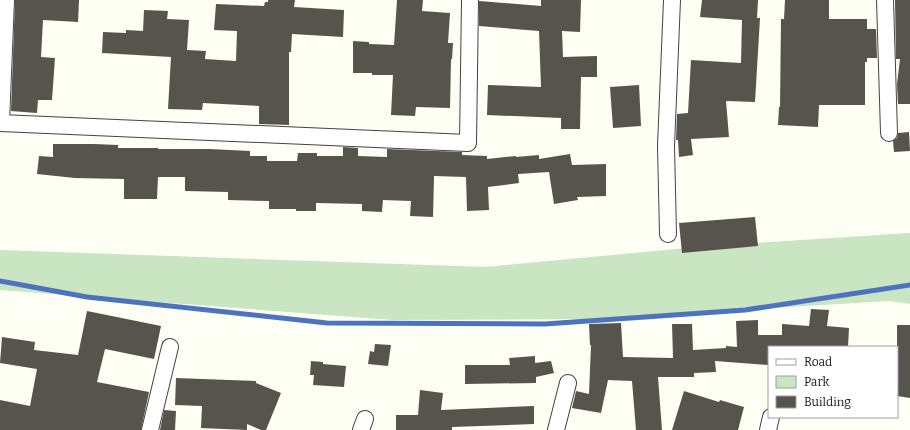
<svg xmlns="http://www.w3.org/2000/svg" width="910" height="430" font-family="Bitter,serif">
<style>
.green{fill:#cae5c1}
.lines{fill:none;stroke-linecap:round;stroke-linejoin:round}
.stream{stroke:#4e73be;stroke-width:5}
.building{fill:#57544d}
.minor-casing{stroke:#434343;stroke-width:18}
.minor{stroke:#fff;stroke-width:16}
</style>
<rect width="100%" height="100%" fill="#fdfef4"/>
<path class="green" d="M910,233V304L889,301L581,319L393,320L0,290V250L485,267L708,246Z"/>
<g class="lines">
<path class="stream" d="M0,281L87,297L327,323L545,324L745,310L910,285"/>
</g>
<g class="building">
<path d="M15,0H79L78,22L43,20L41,57L55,58L52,100H38L37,113L11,111Z"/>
<path d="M268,0H295L294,7L344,10L343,37L292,34L291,52H289V125L259,124V106L203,103L202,110L168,109L171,57L102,53L103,32L126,33V30L143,31L144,10L168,11L167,19L189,20L187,50L206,51L205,59L236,61L237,31L214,30L216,4L264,6L265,2H268Z"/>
<path d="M397,0H423L422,11L450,13L448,43H453L452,59H451L450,108L416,107L415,116L391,115L393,75H372V73H353V41L369,42V44L394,45Z"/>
<path d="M541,0H581L580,32L562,31L563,57L597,56V77H581L580,129H561V118L487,115L488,85L541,87L539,31L479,26V1L541,6Z"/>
<path d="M702,0H758L757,18H760L755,102L726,101L729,137L691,139L693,155L679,157L678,140H676L677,114L688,113L691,60L741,63L742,20L700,17Z"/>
<path d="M785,0H829V19H867V29H876L877,58H867V62H865V105H819L818,127L778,125L779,107H780L781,19H784Z"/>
<path d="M895,0H910V104H898L897,84L900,59H896Z"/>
<path d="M639,85L641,126L613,128L610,87Z"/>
<path d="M909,132L910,151L894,152L893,141L897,138L898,133Z"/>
<path d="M53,144H94L118,145V148H158V149H209L250,151V156H267V161H297L298,153H317V156H343V147L358,148V156L387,157V149L462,152V155L487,156V159L516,156V157L539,155V159L570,154L572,165L606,164V196L577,197L578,200L554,204L549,172L518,174L519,183L488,187L489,210L467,211L466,177L434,176L433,217L410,216L411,201L383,200L382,212L362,211V204L316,203V211H296V209H269V201L228,200V192L185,191V177H158L157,199H124V179L75,178L37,174L39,156L53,157Z"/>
<path d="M755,217L758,246L682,253L679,223Z"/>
<path d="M811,309L829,310L827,326L849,328L848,347H769V365L715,361L716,372L694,373V377H658L662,430H636L632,381L608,380L601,413L572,408L576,391L589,394L591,345H590L589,324L621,323L623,357L673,358L672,324H692L693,350L726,348V346L737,347L736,321L758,320V335H782V324L809,326Z"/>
<path d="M87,311L161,326L154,359L105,349L97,382L149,392L141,430H0V400L30,406L37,369L0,363L2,337L35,342L34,350L78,355Z"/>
<path d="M897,325H910V398L897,396Z"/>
<path d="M375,344L391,345L388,366L368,364L370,351L374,352Z"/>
<path d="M535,356V363L551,361L554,373L536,377V383L465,384V365H510L509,358Z"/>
<path d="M311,361L323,362V364L346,366L344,387L313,385L314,375H310Z"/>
<path d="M176,378L256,381V383L281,393L266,430H261L247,424V430L201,428L202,406L175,405Z"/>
<path d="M420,390L443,393L441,410L534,406V424L452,427V430H396V415H418Z"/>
<path d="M684,391L719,402L720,400L744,407L738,430H672Z"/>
<path d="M164,410L176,411L175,430H160Z"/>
</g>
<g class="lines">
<g class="minor-casing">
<g id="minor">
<path d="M885,0L889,133"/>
<path d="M0,123L468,143L470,0"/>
<path d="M1,123L6,0"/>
<path d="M668,234L666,146L672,0"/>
<path d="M150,430L170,347"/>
<path d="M361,430L365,419"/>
<path d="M556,430L568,383"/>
<path d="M768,430L771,417"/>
</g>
</g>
<use href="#minor" class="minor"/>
</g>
<rect x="768" y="346" width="130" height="72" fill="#ffffff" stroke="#9f9f9f"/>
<rect x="776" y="359" width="20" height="6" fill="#ffffff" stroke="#9f9f9f"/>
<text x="804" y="366" font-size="12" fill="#101010">Road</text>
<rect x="776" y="376" width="20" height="12" fill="#cae5c1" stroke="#9f9f9f"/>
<text x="804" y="386" font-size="12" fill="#101010">Park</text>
<rect x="776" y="396" width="20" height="12" fill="#57544d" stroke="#9f9f9f"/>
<text x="804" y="406" font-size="12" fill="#101010">Building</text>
</svg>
